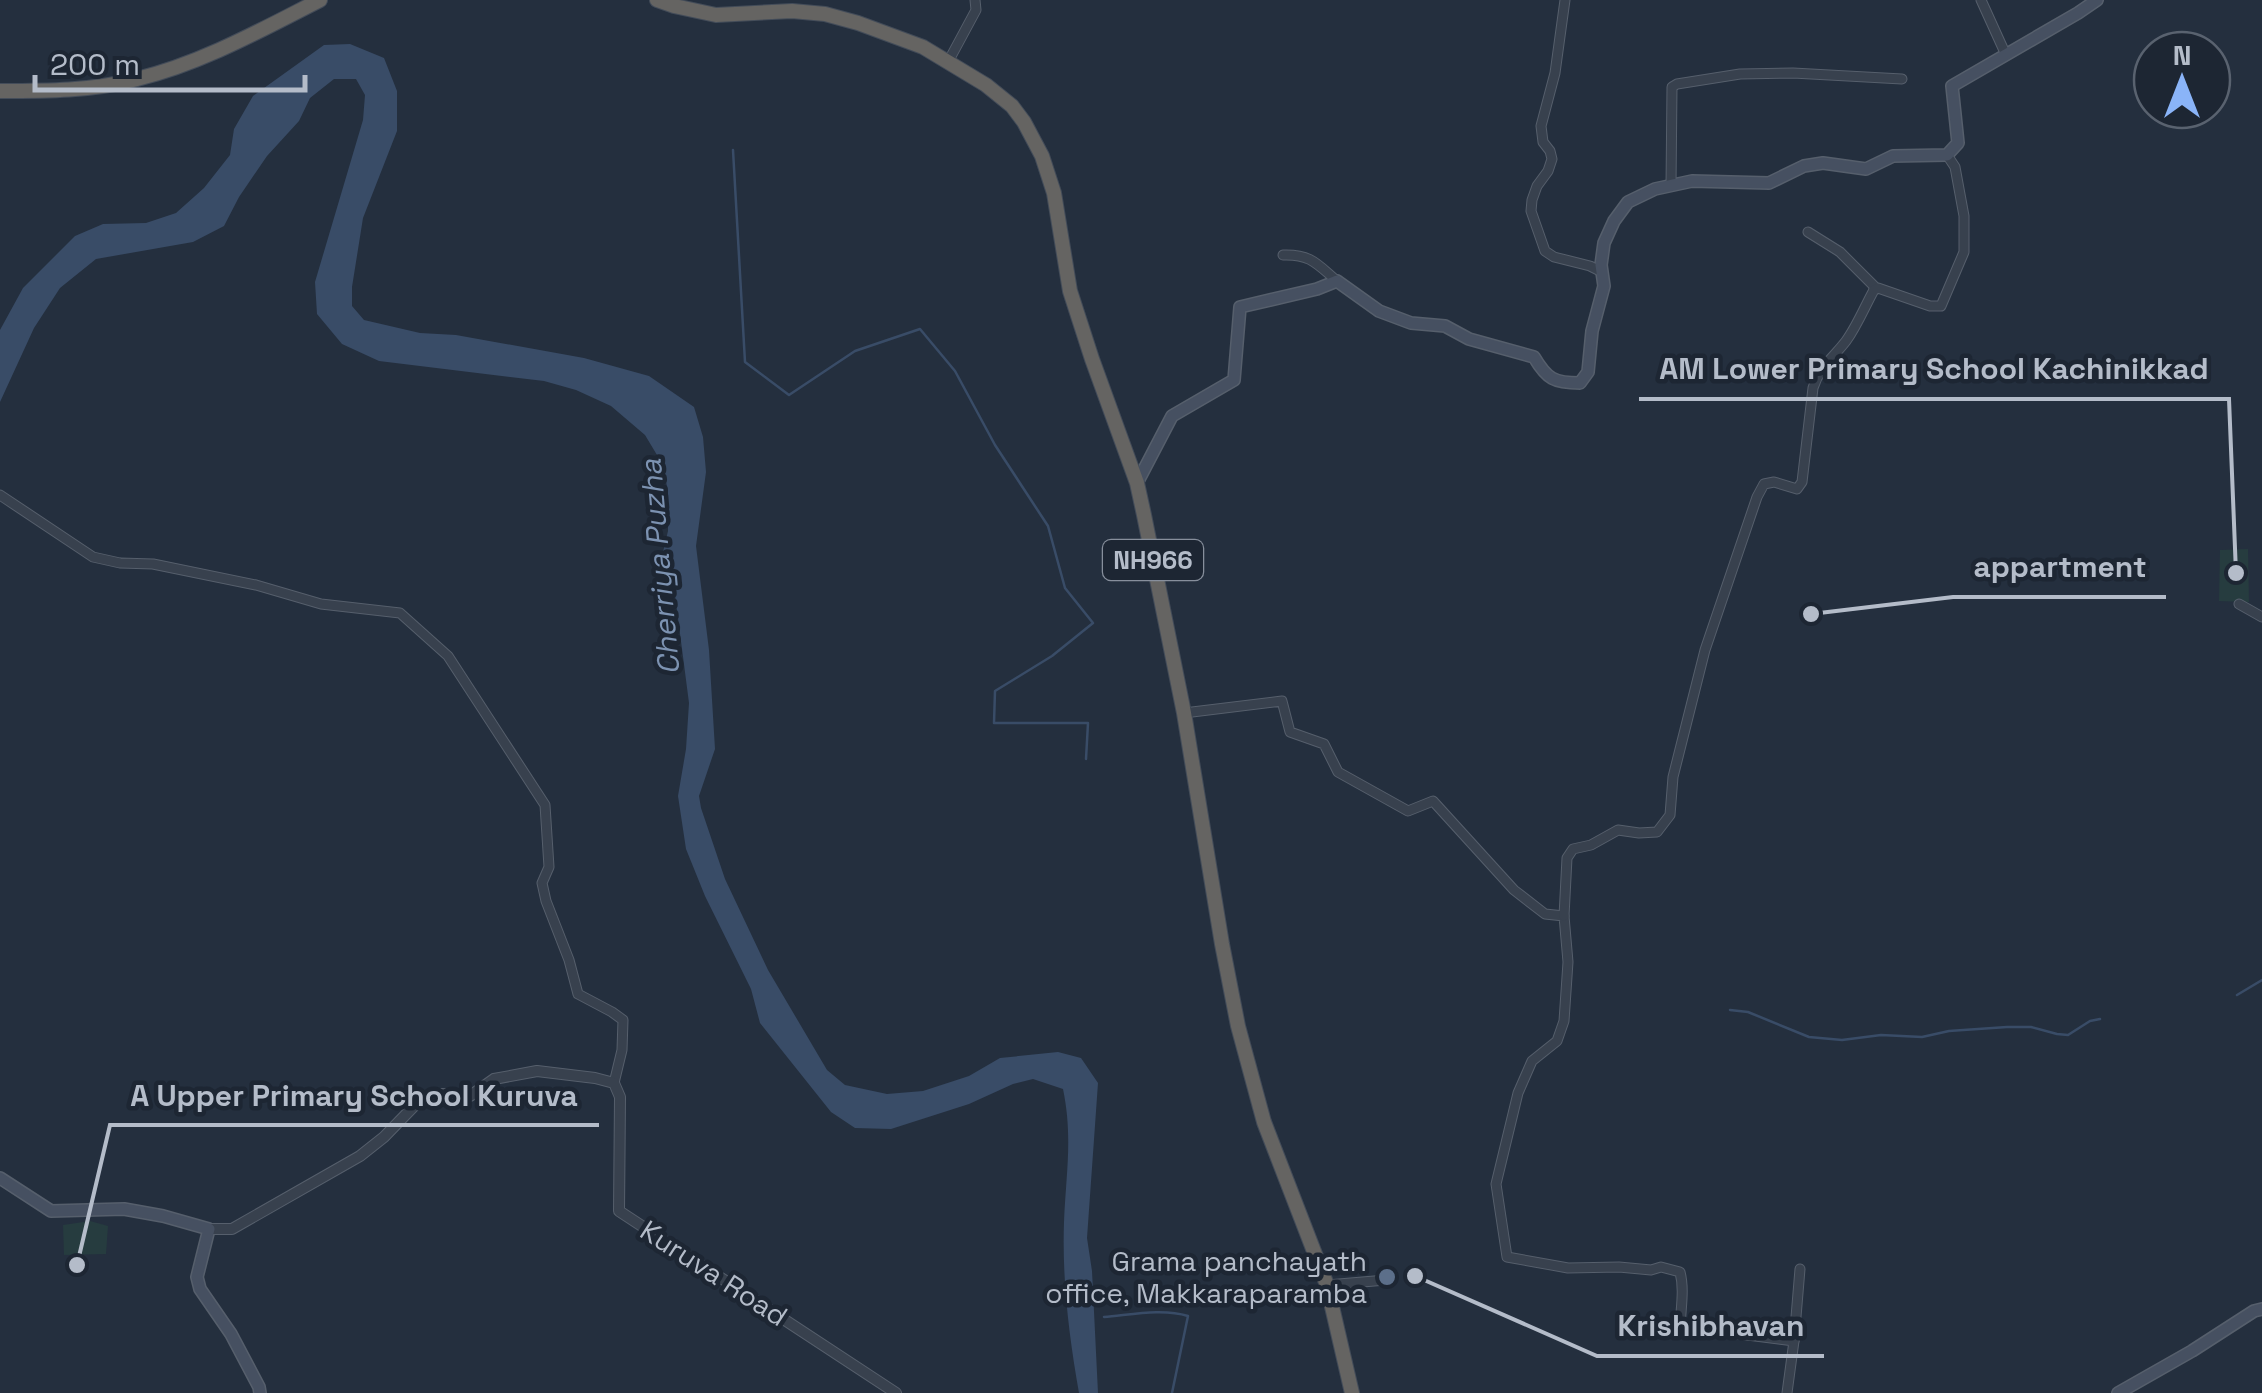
<svg xmlns="http://www.w3.org/2000/svg" width="2262" height="1393" font-family="'Space Grotesk',sans-serif">
<style>
.green{fill:#263c3f}
.water{fill:#394c67}
.lines{fill:none;stroke-linecap:round;stroke-linejoin:round}
.stream{stroke:#394c67;stroke-width:2.5}
.minor-casing{stroke:#565f6c;stroke-width:11}
.tertiary-casing{stroke:#565f6c;stroke-width:12}
.secondary-casing{stroke:#565f6c;stroke-width:14}
.trunk-casing{stroke:#434c59;stroke-width:16}
.minor{stroke:#38414e;stroke-width:9}
.tertiary{stroke:#38414e;stroke-width:10}
.secondary{stroke:#465061;stroke-width:11}
.trunk{stroke:#656462;stroke-width:14}
.service-dot{fill:#5c6f8a;stroke:#1d2633;stroke-width:4}
.labels{text-anchor:middle;stroke-width:9;stroke-linejoin:round;paint-order:stroke}
.shield{fill:#1d2633;stroke:#878f9c;stroke-width:2.5}
.shield-label{font-size:25px;font-weight:bold;fill:#b4bcc9}
.poi-label{font-size:28px;fill:#b4bcc9;stroke:#1d2633;text-anchor:end}
.street-label{font-size:28px;fill:#b4bcc9;stroke:#1d2633}
.water-label{font-size:30px;font-style:italic;fill:#7c92b1;stroke:#1d2633}
.leader{fill:none;stroke:#b4bcc9;stroke-width:4}
.callout-dot{fill:#b4bcc9;stroke:#1d2633;stroke-width:4}
.callout-label{font-size:30px;text-anchor:middle;font-weight:bold;fill:#b4bcc9;stroke:#1d2633;stroke-width:9;stroke-linejoin:round;paint-order:stroke}
</style>
<rect width="100%" height="100%" fill="#242f3e"/>
<g class="green">
<path d="M2248,549L2249,602L2219,601L2220,550Z"/>
<path d="M90,1221L108,1226L106,1254L64,1255L63,1225Z"/>
</g>
<path class="water" d="M350,44L384,58L397,91V131L363,218L352,287V306L364,320L420,333L456,335L584,358L649,376L694,407L703,437L706,472L696,546L709,650L715,749L699,796L701,808L725,879L768,970L827,1070L845,1085L887,1094L923,1091L969,1076L1000,1058L1058,1052L1081,1058L1098,1083L1087,1238L1092,1271L1098,1393H1079C1069,1336 1062,1280 1064,1222C1066,1174 1073,1137 1063,1089L1033,1079L1013,1084L969,1104L891,1129L855,1128L831,1112L760,1023L751,989L705,896L686,849L678,796L686,749L689,703L675,595L663,552L668,531V492L663,465L645,435L611,406L576,390L544,381L379,361L342,344L317,314L315,282L363,120L365,95L356,79H334L310,98L299,121L267,156L239,197L224,226L193,242L96,259L60,288L34,328L0,402V330L23,288L75,236L103,224L146,223L176,213L204,188L230,155L234,129L253,96L324,45Z"/>
<g class="lines">
<g class="stream">
<path d="M733,150L745,362L789,395L855,351L920,329L955,371L995,445L1048,526L1065,588L1093,623L1052,656L995,691L994,723H1088L1086,759"/>
<path d="M2237,995L2262,980"/>
<path d="M1730,1010L1748,1012L1809,1037L1842,1040L1881,1035L1922,1037L1949,1031L2007,1027H2031L2057,1034L2068,1035L2090,1021L2100,1019"/>
<path d="M1104,1317C1130,1315 1162,1308 1188,1316L1172,1393"/>
</g>
<g class="minor-casing">
<g id="minor">
<path d="M1565,0L1555,73L1541,126L1543,142L1550,151L1552,159L1548,171L1537,186L1532,200L1531,211L1545,251L1554,257L1590,266L1602,272"/>
<path d="M1981,0L2006,55"/>
<path d="M948,62L976,10L975,0"/>
<path d="M1671,186L1672,87L1677,84L1740,74L1793,73L1902,79"/>
<path d="M1808,232L1840,252L1874,286V290"/>
<path d="M1283,255C1311,254 1317,264 1337,281"/>
<path d="M0,495L93,557L120,563L153,564L256,585L321,604L400,613L448,656L545,805L549,867L542,883L546,901L569,960L578,994L612,1012L623,1020L622,1050L614,1083"/>
<path d="M2239,604L2262,617"/>
<path d="M1184,713L1282,701L1290,732L1324,744L1338,772L1408,811L1433,801L1514,890L1545,914L1564,916L1568,962L1564,1021L1557,1041L1532,1061L1518,1093L1496,1184L1507,1257L1568,1268L1619,1267L1651,1270L1661,1267L1680,1272C1685,1291 1680,1312 1680,1332L1716,1331L1794,1341L1787,1393"/>
<path d="M1564,916L1567,858L1573,849L1591,845L1618,830L1639,833L1657,832L1670,815L1673,777L1705,650L1757,497L1764,484L1774,482L1797,489L1802,482L1813,388C1820,366 1833,358 1846,341C1857,326 1865,306 1874,290L1878,288L1930,306H1941L1964,252V216L1955,167L1947,155"/>
<path d="M1327,1285L1386,1280"/>
<path d="M1794,1341L1800,1269"/>
</g>
</g>
<g class="tertiary-casing">
<path id="tertiary" d="M209,1229H232L360,1156L384,1137L418,1102L431,1096L442,1094L470,1096L494,1079L537,1071L595,1078L614,1083L620,1097L619,1211L896,1393"/>
</g>
<g class="secondary-casing">
<g id="secondary">
<path d="M1137,483L1172,416L1234,380L1240,307L1317,289L1337,281L1379,311L1411,323L1445,326L1469,339L1534,357C1547,379 1554,383 1580,383L1588,372L1592,331L1604,286L1601,265L1604,243L1614,221L1628,202L1655,189L1692,181L1769,183L1804,166L1823,163L1866,169L1893,156L1947,155L1958,143L1952,86L2078,13L2097,0"/>
<path d="M0,1178L51,1211L124,1209L163,1216L209,1229L197,1277L200,1289L231,1334L259,1387L260,1393"/>
<path d="M2118,1393L2192,1351L2254,1311L2262,1309"/>
</g>
</g>
<g class="trunk-casing">
<g id="trunk">
<path d="M657,0L674,6L716,15L792,11L825,14L858,23L923,47L986,85L1012,106L1024,122L1042,156L1054,193L1070,291L1092,359L1137,483L1144,515L1184,713L1222,944L1238,1026L1264,1122L1327,1285L1352,1393"/>
<path d="M0,91C46,91 93,91 137,79C202,63 261,30 320,0"/>
</g>
</g>
<use href="#minor" class="minor"/>
<use href="#tertiary" class="tertiary"/>
<use href="#secondary" class="secondary"/>
<use href="#trunk" class="trunk"/>
</g>
<circle class="service-dot" cx="1387" cy="1277" r="10"/>
<g class="labels">
<rect class="shield" x="1103" y="540" width="100" height="40" rx="8"/>
<g class="shield-label">
<text x="1153" y="569">NH966</text>
</g>
<g class="poi-label">
<text x="1367" y="1271">Grama panchayath<tspan x="1367" dy="32">office, Makkaraparamba</tspan></text>
</g>
<g class="street-label">
<text transform="translate(714 1273) rotate(33)" y="10">Kuruva Road</text>
</g>
<g class="water-label">
<text transform="translate(660 567) rotate(-95)" y="10">Cherriya Puzha</text>
</g>
</g>
<path class="leader" d="M2236 573L2229 399H1639M1811 614L1953 597H2166M77 1265L110 1125H599M1415 1276L1597 1356H1824"/>
<g class="callout-dot">
<circle cx="2236" cy="573" r="10"/>
<circle cx="1811" cy="614" r="10"/>
<circle cx="77" cy="1265" r="10"/>
<circle cx="1415" cy="1276" r="10"/>
</g>
<g class="callout-label">
<text x="1934" y="379">AM Lower Primary School Kachinikkad</text>
<text x="2060" y="577">appartment</text>
<text x="354" y="1106">A Upper Primary School Kuruva</text>
<text x="1711" y="1336">Krishibhavan</text>
</g>
<g transform="translate(2182 80)"><circle r="48" fill="#1d2633" stroke="#59626f" stroke-width="2.5"/>
<path d="M0-8L18 38L0 25L-18 38Z" fill="#8ab4f8"/>
<text y="-15" font-size="28" font-weight="bold" text-anchor="middle" fill="#b4bcc9">N</text>
</g>
<path d="M35 75v15h270v-15" fill="none" stroke="#b4bcc9" stroke-width="5"/>
<text x="50" y="75" font-size="30" fill="#b4bcc9" stroke="#1d2633" stroke-width="8" paint-order="stroke">200 m</text>
</svg>
